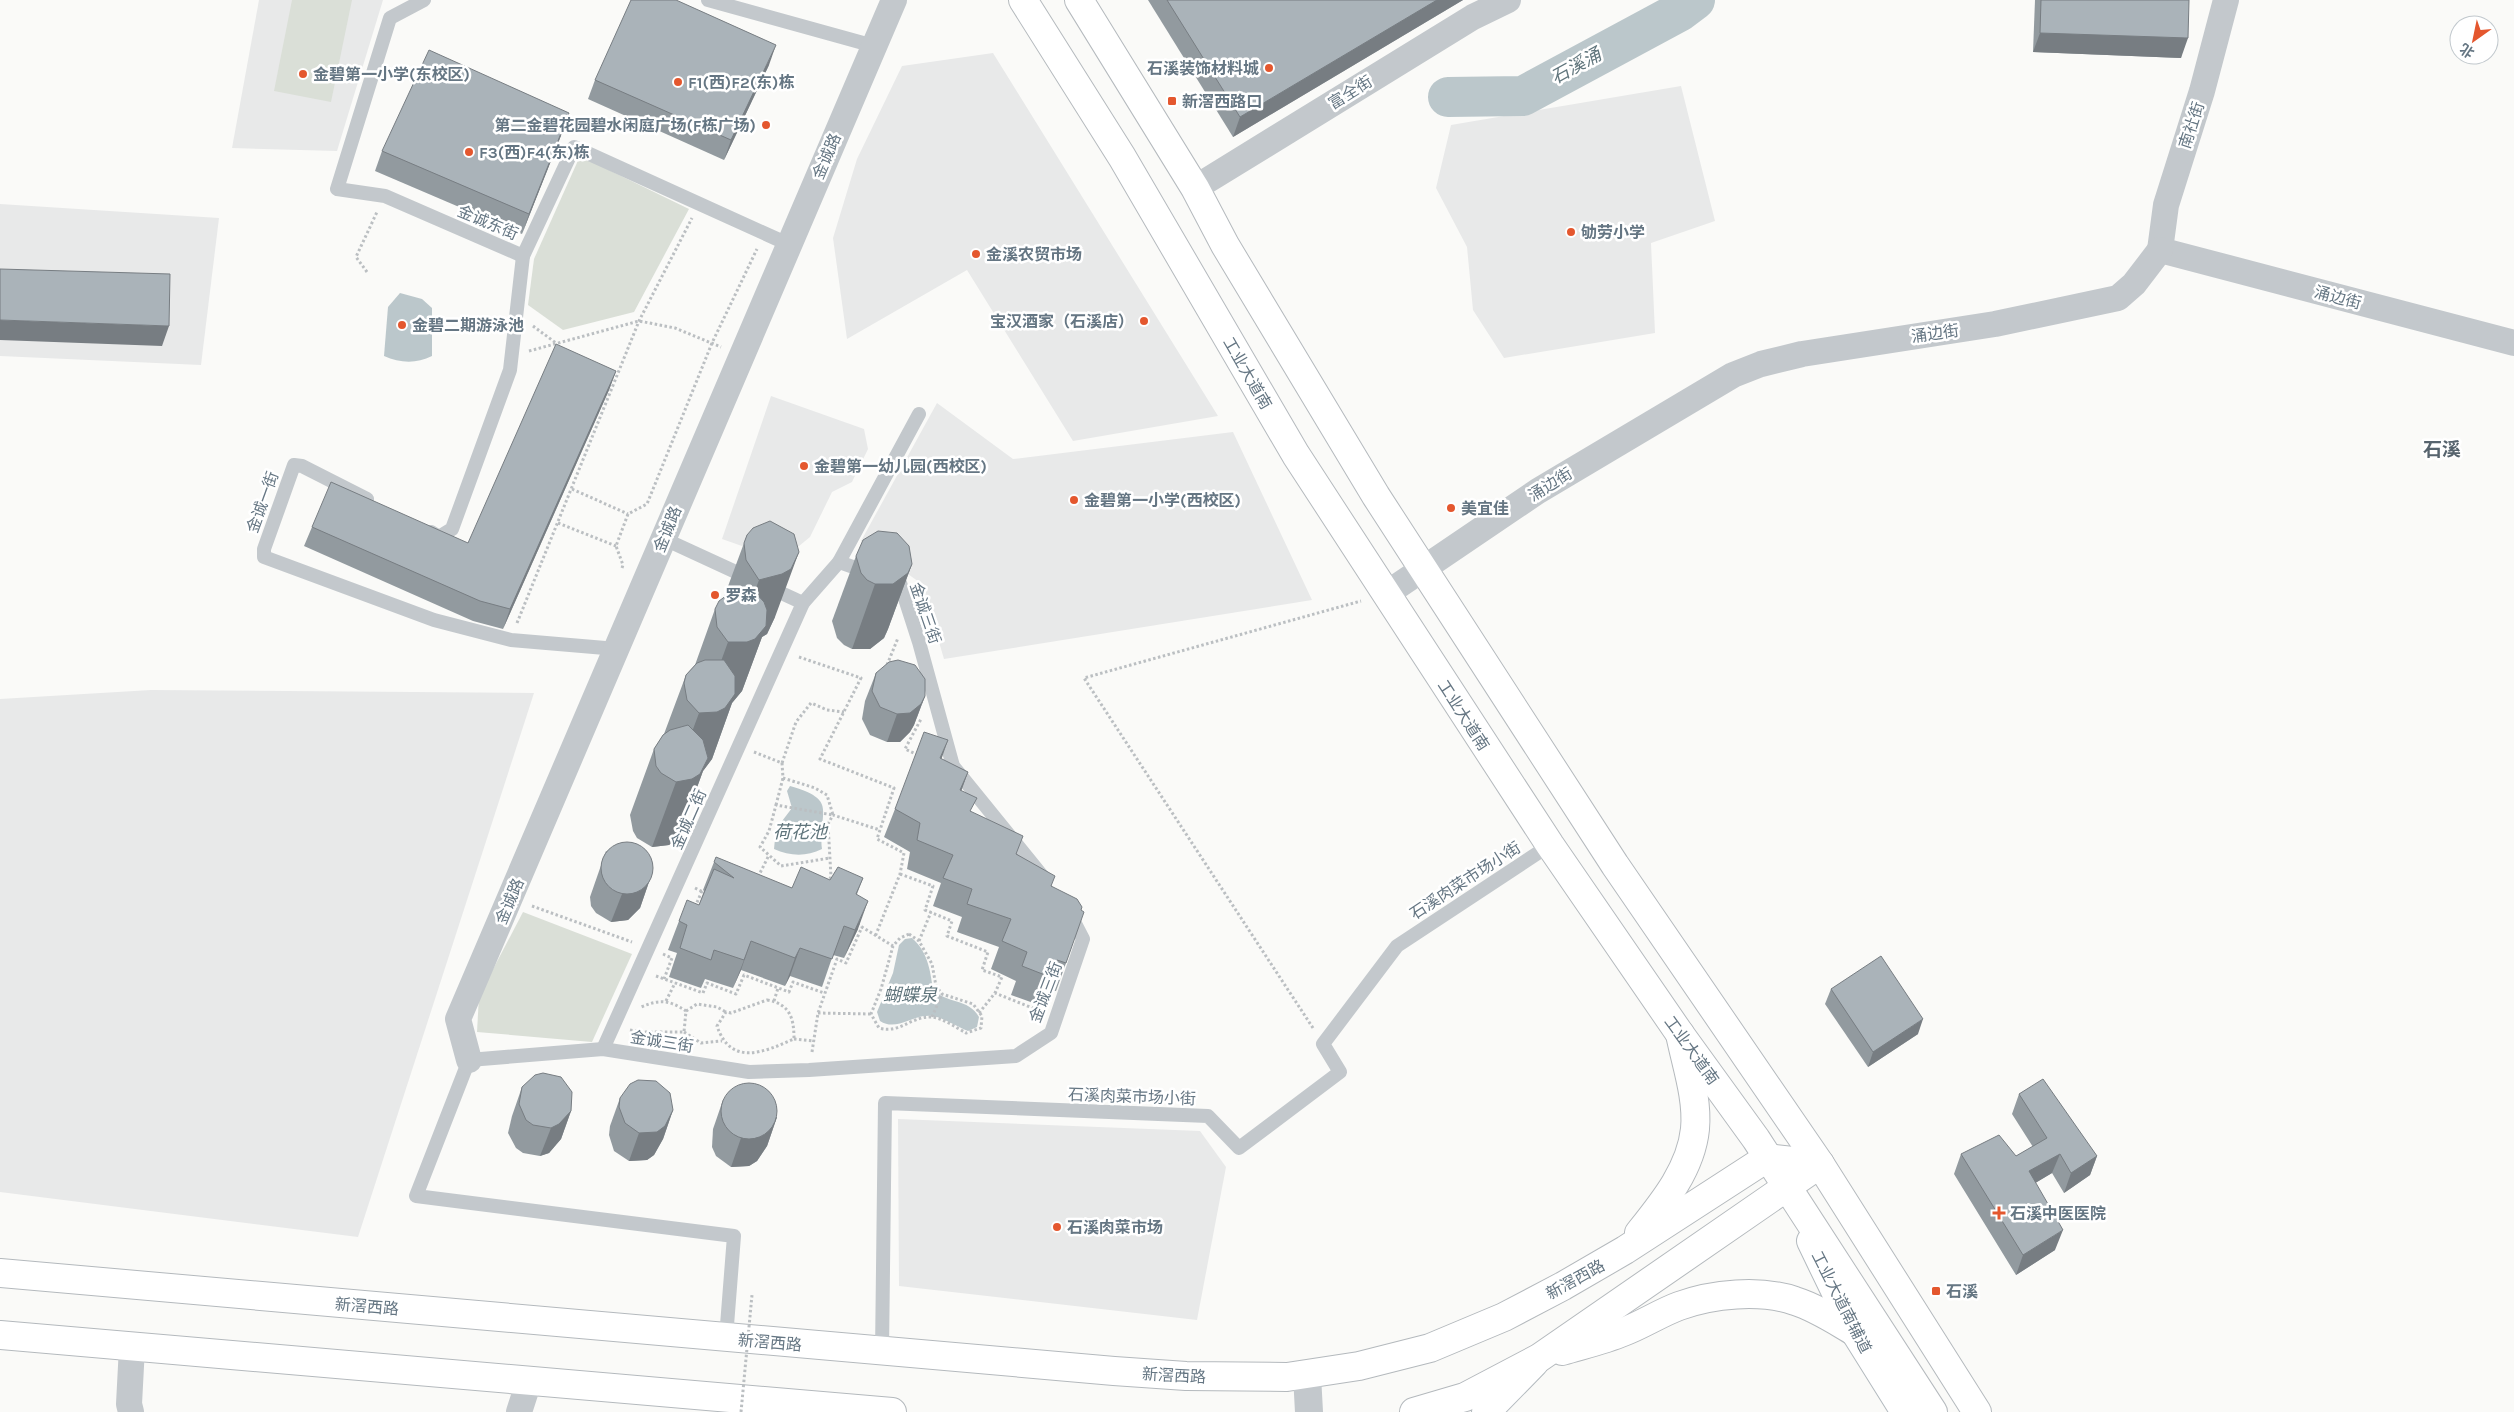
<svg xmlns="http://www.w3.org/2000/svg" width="2514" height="1412" font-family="Karla,'Noto Sans SC',sans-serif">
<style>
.built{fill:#e8e9e9}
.green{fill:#dadfd7}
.water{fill:#bbc7cb}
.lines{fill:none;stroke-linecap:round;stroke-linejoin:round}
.river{stroke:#bbc7cb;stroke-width:40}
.secondary-casing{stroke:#b3babf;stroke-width:30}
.primary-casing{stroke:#b5babe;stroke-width:30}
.trunk-casing{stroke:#b4b9bd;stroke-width:30}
.path{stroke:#bbbfc2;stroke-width:3;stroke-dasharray:2.5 2.5;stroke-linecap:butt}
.service{stroke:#c3c8cc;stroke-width:14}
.minor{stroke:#c3c8cc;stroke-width:26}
.tertiary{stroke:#c3c8cc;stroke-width:28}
.secondary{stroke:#fff;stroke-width:28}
.primary{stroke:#fff;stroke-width:28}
.trunk{stroke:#fff;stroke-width:28}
.path-bridge{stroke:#bbbfc2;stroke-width:3;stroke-dasharray:2.5 2.5;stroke-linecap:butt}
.wall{fill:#929a9f}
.shaded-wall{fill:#777d82}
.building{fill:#aab3b9;stroke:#777d82}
.poi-dot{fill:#e4572e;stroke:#fff;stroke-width:2}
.labels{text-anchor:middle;stroke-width:5;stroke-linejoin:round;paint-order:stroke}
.poi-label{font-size:16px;font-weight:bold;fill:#657683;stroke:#fff;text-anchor:start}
.street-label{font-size:16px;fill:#657683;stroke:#fff}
.water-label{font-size:18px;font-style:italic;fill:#60757c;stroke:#fff}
.quarter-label{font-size:19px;font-weight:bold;fill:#57646e;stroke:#fff}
</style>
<rect width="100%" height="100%" fill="#fafaf8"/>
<g class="built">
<path d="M259,0H383L337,151L232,148Z"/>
<path d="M993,53L1218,416L1073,441L967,270L847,339L833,238L857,159L902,66Z"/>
<path d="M1681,86L1715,221L1651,243L1655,333L1504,358L1473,310L1467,247L1436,188L1451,125Z"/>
<path d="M0,204L219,218L201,365L0,356Z"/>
<path d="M771,396L864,429L868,449L852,482L832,492L810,537L782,560L722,539Z"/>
<path d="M937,403L1013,459L1233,432L1312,600L944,659L922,584L861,541Z"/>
<path d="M151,690L534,693L358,1237L0,1192V699Z"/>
<path d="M898,1119L1200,1131L1226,1167L1197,1320L899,1286Z"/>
</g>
<g class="green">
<path d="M292,0H352L331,102L274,91Z"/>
<path d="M580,156L689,209L634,312L563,330L528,305L534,259Z"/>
<path d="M523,912L632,954L592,1042L477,1032L479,996Z"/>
</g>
<g class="water">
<path d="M400,293L422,299L432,308V356C416,364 400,363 384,356L388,307Z"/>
<path d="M790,786C838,800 819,809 822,849C806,857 790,856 774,849L776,829L792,808L787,791Z"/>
<path d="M912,938C928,952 930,970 933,989C945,1004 969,998 979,1017L977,1027L968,1031C957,1027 943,1017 932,1016C912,1014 897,1032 880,1021L877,1012L893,973L899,945L905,939Z"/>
</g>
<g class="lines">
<path class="river" d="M1448,97L1523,96L1679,12L1695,0"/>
<g class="secondary-casing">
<g id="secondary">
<path d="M1811,1241L1855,1332L1905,1412"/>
<path d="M1486,1412L1534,1363"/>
</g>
</g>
<g class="primary-casing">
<g id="primary">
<path d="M1023,0L1122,157L1296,455L1550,845L1680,1034L1756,1139L1933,1412"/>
<path d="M1079,0L1195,188L1225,245L1376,496L1615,865L1820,1164L1977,1412"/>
</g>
</g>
<g class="trunk-casing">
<g id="trunk">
<path d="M1639,1233C1663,1203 1691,1169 1695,1129C1698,1098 1686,1064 1680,1034"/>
<path d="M0,1273L1114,1371L1186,1376L1287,1377L1359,1366L1430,1348L1504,1317L1563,1286L1625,1250L1767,1158L1820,1164"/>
<path d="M0,1335L892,1412"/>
<path d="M1562,1351C1582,1345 1604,1340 1623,1332C1642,1325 1660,1313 1679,1306C1712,1294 1760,1289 1795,1301C1817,1308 1836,1321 1855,1332"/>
<path d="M1414,1412L1465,1397L1539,1358L1820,1164"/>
</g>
</g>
<g class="path">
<path d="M367,272L356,257L377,212"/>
<path d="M533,326L556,343"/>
<path d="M529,351L639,321L675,328L721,347"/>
<path d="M572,489L628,514"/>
<path d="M558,523L616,546"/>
<path d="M622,568L623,565L616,546L628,514L647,504L712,343L757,249"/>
<path d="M517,623L639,321L692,218"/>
<path d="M799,657L861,678L820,759L894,788L877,839L904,853L900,874L875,937"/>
<path d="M887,665L898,638"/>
<path d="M754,752L782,763L783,778L815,788L827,795L833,815L776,805L769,831L760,847L781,866L830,858"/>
<path d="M918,755L905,749L921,719"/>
<path d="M782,763L796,722L811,703L827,710L844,712"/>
<path d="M776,805L783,778"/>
<path d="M900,874L933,886L925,910L952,921L947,936L988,952L982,970L1002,977L995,993"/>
<path d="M758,877L769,855"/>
<path d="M827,883L831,877L828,824L833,815L880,830"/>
<path d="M695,888L707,894"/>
<path d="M532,906L632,942"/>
<path d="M695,907L702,891"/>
<path d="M857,924L893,946"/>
<path d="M909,934L919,941L932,964L936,986L942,994L973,1004L982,1016L981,1028L966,1033C957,1028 941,1017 931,1017C909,1017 900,1034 879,1028L871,1014L881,989L893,946L900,938Z"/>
<path d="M919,941L931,912"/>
<path d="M663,954L672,958L664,979"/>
<path d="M656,976L703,993L707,983L736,994L744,975L789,992L793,982L824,993"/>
<path d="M767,1000C790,1004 794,1018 794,1039C764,1052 731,1067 717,1026L726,1012L731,1013Z"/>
<path d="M666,1001L675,983"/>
<path d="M774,1001L778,988"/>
<path d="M686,1011L697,1004L717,1007L726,1012"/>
<path d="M818,1013L871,1014"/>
<path d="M979,1013L995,993L1040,1011"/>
<path d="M932,1017L942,994"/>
<path d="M1313,1028L1084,678L1361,601"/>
<path d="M630,1030L642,1032H684L686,1011C669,1000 660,999 641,1007"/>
<path d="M684,1032L701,1043L722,1041"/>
<path d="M794,1039L813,1041"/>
<path d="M812,1052L818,1013L837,959L846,963L862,927"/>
</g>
<g class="service">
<path d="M424,0L390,18L337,189L385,196L523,256L574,147L788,244"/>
<path d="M708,0L874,46"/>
<path d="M367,499L302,466L294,465L264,549V557L434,620L511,640L617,649"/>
<path d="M431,532L439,537L452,529L510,370L523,256"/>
<path d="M662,538L803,603L839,562"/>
<path d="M870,573L839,562L919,414"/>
<path d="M890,580L900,583L919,642L953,766L1043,877"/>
<path d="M603,1049L803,603"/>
<path d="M726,1338L734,1236L416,1196L469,1060L603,1049L749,1072L809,1070L1016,1056L1051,1033L1083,939L1069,912"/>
<path d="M882,1352L885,1103L1208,1116L1239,1148L1340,1072L1323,1044L1397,946L1550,845"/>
</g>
<g class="minor">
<path d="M1195,188L1473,17L1508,0"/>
<path d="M2160,250L2514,343"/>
<path d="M2160,250L2166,205L2202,91L2226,0"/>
<path d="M1386,594L1538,491L1733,375L1761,364L1802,354L1995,324L2118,298L2134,284L2160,250"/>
<path d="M469,1060L458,1019L894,0"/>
<path d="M131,1412L129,1404L132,1347"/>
<path d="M519,1412L529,1381"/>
</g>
<path class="tertiary" d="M1307,1375L1309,1412"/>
<use href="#secondary" class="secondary"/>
<use href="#primary" class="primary"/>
<use href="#trunk" class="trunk"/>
<path class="path-bridge" d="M741,1412L752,1295"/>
</g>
<g class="wall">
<path d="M1148,0H1463L1233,137Z"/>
<path d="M2035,0H2189L2181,58L2033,52Z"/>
<path d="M769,65L724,160L588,99L595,80Z"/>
<path d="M562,133L522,234L375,171L382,151Z"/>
<path d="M616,371L609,390L503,629L473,621L304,546L312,527L468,543Z"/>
<path d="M747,535L775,617L767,634L762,637L742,691L732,703L712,759L703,771L684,823L676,839L669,845L652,847L637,838L633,831L630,815L654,749L664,734L686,675L695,665L715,609L724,597Z"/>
<path d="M856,556L912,564L888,629L884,638L870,649H852L844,645L837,638L832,621Z"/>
<path d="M876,673L925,696L914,725L910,732L900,742H887L870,735L862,719L865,701Z"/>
<path d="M941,759L968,772L961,791L971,812L1052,886L1066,963L1056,991L1046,989L1039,1005L1011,995L1016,981L991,969L999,947L957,932L962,917L933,906L941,883L907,869L910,852L884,837L895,809Z"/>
<path d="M606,851L650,879L640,908L628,920L611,922L596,913L591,906L590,897Z"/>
<path d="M714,862L792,888L830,880L863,878L857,894L858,929L844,958L833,955L822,987L790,976L785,986L741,970L733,988L705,979L701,988L669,977L677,953L668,950L679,921L699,905L704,891L703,890Z"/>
<path d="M1831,989L1918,1034L1868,1067L1825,1004Z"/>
<path d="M522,1087L571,1111L561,1139L549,1153L540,1156L523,1153L516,1148L508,1133L512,1116Z"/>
<path d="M2019,1094L2097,1156L2090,1175L2064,1193L2052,1173L2035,1183L2055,1250L2016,1275L1954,1174L1961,1154L2016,1156L2033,1147L2012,1114Z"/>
<path d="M620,1098L673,1110L663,1139L654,1155L647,1160L629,1161L614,1151L609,1135L610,1126Z"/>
<path d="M723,1100L777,1117L767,1146L757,1161L749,1166L731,1167L716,1156L712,1147L713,1129Z"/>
</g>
<g class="shaded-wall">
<path d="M1437,0H1463L1233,137L1240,117Z"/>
<path d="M2040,33L2188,38L2181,58L2033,52Z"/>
<path d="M776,45L769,65L724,160L731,140Z"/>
<path d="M569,113L562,133L522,234L529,214Z"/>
<path d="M0,320L169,326L162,346L0,340Z"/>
<path d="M616,371L609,390L503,629L510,609Z"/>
<path d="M799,552L775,617L767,634L762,637L742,691L732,703L712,759L703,771L684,823L676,839L669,845L652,847L676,782L675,778L699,713L704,708L728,642H736L759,580Z"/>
<path d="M912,564L888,629L884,638L870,649H852L875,584Z"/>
<path d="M925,696L914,725L910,732L900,742H887L897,714Z"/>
<path d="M948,740L938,769L940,758Z"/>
<path d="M968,772L958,800L960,790Z"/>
<path d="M650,879L640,908L628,920L611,922L622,894Z"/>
<path d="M868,901L858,929L844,958L855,930Z"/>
<path d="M751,941L741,970L733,988L744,960Z"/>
<path d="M800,948L790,976L785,986L795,958Z"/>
<path d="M1057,960L1046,989L1039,1005L1050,977Z"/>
<path d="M1923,1019L1918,1034L1868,1067L1873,1052Z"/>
<path d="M673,1110L663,1139L654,1155L647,1160L629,1161L639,1133Z"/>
<path d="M571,1111L561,1139L549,1153L540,1156L551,1128Z"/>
<path d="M777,1117L767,1146L757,1161L749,1166L731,1167L741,1138Z"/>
<path d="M2060,1154L2052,1173L2022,1191L2029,1171Z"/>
<path d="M2097,1156L2090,1175L2064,1193L2071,1173Z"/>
<path d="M2063,1230L2055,1250L2016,1275L2023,1255Z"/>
</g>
<g class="building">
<path d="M631,0H676L776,45L731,140L595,80Z"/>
<path d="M1167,0H1437L1240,117Z"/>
<path d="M2041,0H2189L2188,38L2040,33Z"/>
<path d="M429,50L569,113L529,214L382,151Z"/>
<path d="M0,269L170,274L169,326L0,320Z"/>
<path d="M556,344L616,371L510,609L480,601L312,527L331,482L468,543Z"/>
<path d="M770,521L794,534L799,552L791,569L782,574L759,580L746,560L744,543L747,535L753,528Z"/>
<path d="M878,531L897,533L909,546L912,564L908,573L893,584H875L867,580L861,573L856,556L863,540Z"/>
<path d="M752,589L764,602L767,610L766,626L755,639L747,642H728L717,627L715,609L719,601L734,590Z"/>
<path d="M705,660H724L735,676V694L725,708L717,712L699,713L687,700L684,683L686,675L697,663Z"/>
<path d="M898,660L915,665L925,679V696L921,704L910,713L897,714L880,707L872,691L876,673L889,662Z"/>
<path d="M688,725L703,740L708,758L700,774L692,779L676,782L661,773L656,766L654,749L663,735L670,730Z"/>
<path d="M924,732L948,740L940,758L968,772L960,790L977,798L970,811L1023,836L1016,854L1055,876L1051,886L1077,899L1082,907L1081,910L1084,912L1066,963L1057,960L1050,977L1022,966L1027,952L1002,941L1011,919L967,904L972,889L943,878L953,855L917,840L920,823L895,809Z"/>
<circle cx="627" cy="868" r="26"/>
<path d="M716,857L792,888L801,867L830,880L838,867L863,878L856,894L868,901L855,930L844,926L832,959L800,948L795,958L751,941L744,960L714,950L711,960L680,948L687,925L679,921L687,900L699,905L714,869L734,878L714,862Z"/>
<path d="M1881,956L1923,1019L1873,1052L1831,989Z"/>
<path d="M543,1073L561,1077L572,1092L571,1111L559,1124L551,1128L533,1125L526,1120L519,1104L522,1087L535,1075Z"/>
<path d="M2043,1079L2097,1156L2071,1173L2060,1154L2029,1171L2063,1230L2023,1255L1961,1154L1999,1135L2016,1156L2047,1138L2019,1094Z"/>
<path d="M638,1080L656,1081L670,1093L673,1110L665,1126L657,1132L639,1133L625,1123L619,1107L620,1098L630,1084Z"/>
<circle cx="749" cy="1111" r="28"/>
</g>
<g class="poi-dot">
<circle cx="1269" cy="68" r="5"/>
<circle cx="303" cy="74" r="5"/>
<circle cx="678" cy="82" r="5"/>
<rect x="1167" y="96" width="10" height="10" rx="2.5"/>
<circle cx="766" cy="125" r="5"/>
<circle cx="469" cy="152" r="5"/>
<circle cx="1571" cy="232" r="5"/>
<circle cx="976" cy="254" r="5"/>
<circle cx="1144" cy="321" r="5"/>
<circle cx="402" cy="325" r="5"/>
<circle cx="804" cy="466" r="5"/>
<circle cx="1074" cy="500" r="5"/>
<circle cx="1451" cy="508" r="5"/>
<circle cx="715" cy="595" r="5"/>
<path d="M1996.5 1205.5h5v5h5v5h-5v5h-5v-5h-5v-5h5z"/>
<circle cx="1057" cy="1227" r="5"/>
<rect x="1931" y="1286" width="10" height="10" rx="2.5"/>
</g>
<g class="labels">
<g class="poi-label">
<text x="1259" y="74" text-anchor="end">石溪装饰材料城</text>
<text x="313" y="80">金碧第一小学(东校区)</text>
<text x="688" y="88">F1(西)F2(东)栋</text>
<text x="1182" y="107">新滘西路口</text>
<text x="756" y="131" text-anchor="end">第二金碧花园碧水闲庭广场(F栋广场)</text>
<text x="479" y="158">F3(西)F4(东)栋</text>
<text x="1581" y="238">劬劳小学</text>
<text x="986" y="260">金溪农贸市场</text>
<text x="1134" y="327" text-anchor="end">宝汉酒家（石溪店）</text>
<text x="412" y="331">金碧二期游泳池</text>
<text x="814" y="472">金碧第一幼儿园(西校区)</text>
<text x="1084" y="506">金碧第一小学(西校区)</text>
<text x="1461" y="514">美宜佳</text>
<text x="725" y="601">罗森</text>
<text x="2010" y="1219">石溪中医医院</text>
<text x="1067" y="1233">石溪肉菜市场</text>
<text x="1946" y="1297">石溪</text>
</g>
<g class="street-label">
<text transform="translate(1350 92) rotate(-32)" y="6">富全街</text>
<text transform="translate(2191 125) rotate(-72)" y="6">南社街</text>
<text transform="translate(826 156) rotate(-67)" y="6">金诚路</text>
<text transform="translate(488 222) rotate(23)" y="6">金诚东街</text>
<text transform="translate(2338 297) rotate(15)" y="6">涌边街</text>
<text transform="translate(1935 333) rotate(-8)" y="6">涌边街</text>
<text transform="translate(1248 373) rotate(60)" y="6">工业大道南</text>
<text transform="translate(1550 484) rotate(-32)" y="6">涌边街</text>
<text transform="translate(262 502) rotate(-70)" y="6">金诚一街</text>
<text transform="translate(667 529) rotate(-68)" y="6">金诚路</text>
<text transform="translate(926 613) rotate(71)" y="6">金诚三街</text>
<text transform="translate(1464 715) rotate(57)" y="6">工业大道南</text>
<text transform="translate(688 819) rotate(-66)" y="6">金诚二街</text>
<text transform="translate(1465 880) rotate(-33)" y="6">石溪肉菜市场小街</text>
<text transform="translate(509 901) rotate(-67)" y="6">金诚路</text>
<text transform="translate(1045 992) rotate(-69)" y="6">金诚三街</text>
<text transform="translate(662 1041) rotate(9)" y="6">金诚三街</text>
<text transform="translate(1692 1050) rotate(54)" y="6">工业大道南</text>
<text transform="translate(1132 1096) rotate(2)" y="6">石溪肉菜市场小街</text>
<text transform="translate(1575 1279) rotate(-29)" y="6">新滘西路</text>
<text transform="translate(1842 1302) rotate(63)" y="6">工业大道南辅道</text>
<text transform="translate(367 1306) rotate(5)" y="6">新滘西路</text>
<text transform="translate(770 1342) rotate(5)" y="6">新滘西路</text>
<text transform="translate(1174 1375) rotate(3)" y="6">新滘西路</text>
</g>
<g class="water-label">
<text transform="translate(1576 66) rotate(-29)" y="6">石溪涌</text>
<text x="800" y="838">荷花池</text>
<text x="910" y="1001">蝴蝶泉</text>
</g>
<g class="quarter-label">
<text x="2442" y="456">石溪</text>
</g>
</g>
<g transform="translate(2474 40) rotate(213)"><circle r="24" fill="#ffffff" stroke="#c1c8cd"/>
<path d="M0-4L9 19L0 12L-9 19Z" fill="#e4572e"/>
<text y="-8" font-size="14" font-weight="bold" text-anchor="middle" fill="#657683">北</text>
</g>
</svg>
